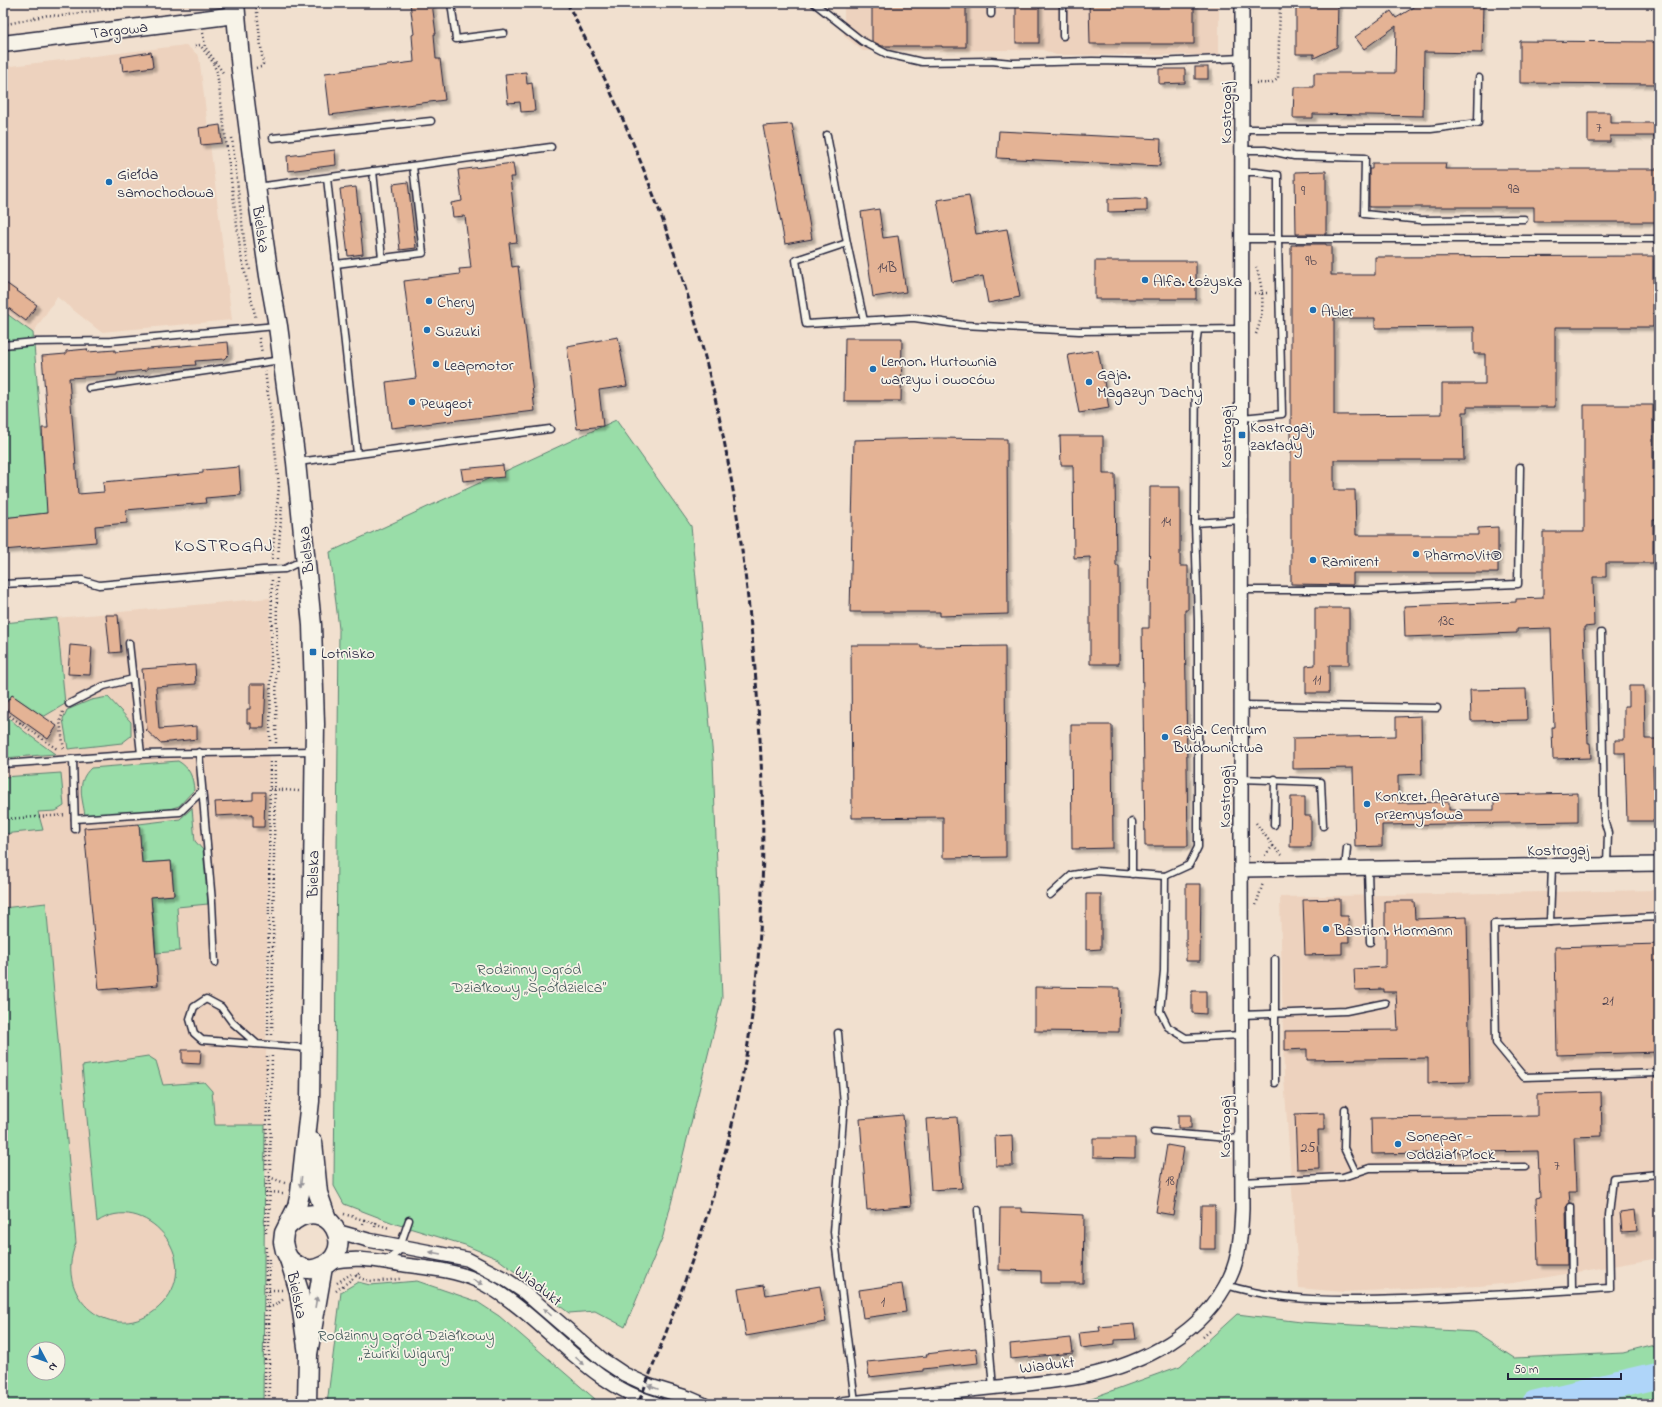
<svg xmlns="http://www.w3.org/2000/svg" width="1662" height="1407" font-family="'Indie Flower',sans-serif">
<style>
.built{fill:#edd2be;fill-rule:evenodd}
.green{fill:#99dda8;stroke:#5e8072;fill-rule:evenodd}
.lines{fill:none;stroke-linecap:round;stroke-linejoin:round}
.river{stroke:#afd5f9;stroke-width:27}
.building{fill:#e4b395;stroke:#22223b;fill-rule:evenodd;filter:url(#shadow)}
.service-casing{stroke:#22223b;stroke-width:9}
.minor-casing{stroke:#22223b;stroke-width:16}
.tertiary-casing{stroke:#22223b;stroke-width:19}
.secondary-casing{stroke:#22223b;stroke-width:21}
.path{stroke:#22223b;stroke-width:2.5;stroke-dasharray:1 3;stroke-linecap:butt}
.service{stroke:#f7f3e8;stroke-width:6}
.minor{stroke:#f7f3e8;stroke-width:13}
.tertiary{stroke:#f7f3e8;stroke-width:16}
.secondary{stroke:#f7f3e8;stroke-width:18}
.rail{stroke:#22223b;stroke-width:3;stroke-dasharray:6 3;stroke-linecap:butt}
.oneway{fill:#97959a}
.poi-dot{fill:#1f6fb2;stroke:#f7f3e8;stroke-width:1.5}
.labels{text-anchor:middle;stroke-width:3.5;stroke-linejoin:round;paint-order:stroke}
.number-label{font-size:14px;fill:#524652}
.street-label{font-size:16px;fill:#22223b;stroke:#f7f3e8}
.poi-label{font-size:16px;fill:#22223b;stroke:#f7f3e8;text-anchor:start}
.park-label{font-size:16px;fill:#465a5c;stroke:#f7f3e8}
.neighbourhood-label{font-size:17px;letter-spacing:1px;fill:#22223b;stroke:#f7f3e8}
</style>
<defs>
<filter id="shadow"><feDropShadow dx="3.5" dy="3.5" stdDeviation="1" flood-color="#0004"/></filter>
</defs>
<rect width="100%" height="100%" fill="#f1e0cf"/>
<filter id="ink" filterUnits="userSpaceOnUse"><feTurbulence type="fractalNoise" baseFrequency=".025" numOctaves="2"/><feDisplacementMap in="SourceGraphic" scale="8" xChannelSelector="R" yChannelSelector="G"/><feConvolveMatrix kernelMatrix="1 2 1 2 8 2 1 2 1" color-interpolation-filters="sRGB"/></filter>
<g filter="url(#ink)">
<g class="built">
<path d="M844,3H1219V55H1056L1043,50L863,51L844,36Z"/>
<path d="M186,45L199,56L232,320L101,332L57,297L33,333L3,311V67Z"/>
<path d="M270,598L263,1404H3V623ZM34,1349H58V1373H34Z"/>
<path d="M1659,890V1258L1513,1283L1479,1286L1343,1292L1299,1288L1284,1079L1280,897Z"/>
</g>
<g class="green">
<path d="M3,311L33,333L48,513L3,518Z"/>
<path d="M616,420L691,526L713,758L722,998L663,1236L625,1327L595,1311L569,1313L498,1259L465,1245L396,1224L344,1204L334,1186L339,629L330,552Z"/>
<path d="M57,618L65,704L43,717L12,695L3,707V623Z"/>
<path d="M108,697L131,722V736L122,743L68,749L63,719L67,710L91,700Z"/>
<path d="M3,713L25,732L55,754L3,758Z"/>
<path d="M178,761C190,768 193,777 194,790L179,806L166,810L85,815C82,797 76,782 91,768Z"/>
<path d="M61,773L64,806L56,811L38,812L43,830L3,834V777Z"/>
<path d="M192,808L195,841L203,850L208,904L177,907L180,951L156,953L152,907L145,897L174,895L171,861L142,863L139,824L180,819Z"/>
<path d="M46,903L76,1243C51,1303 121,1350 163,1303C204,1258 144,1190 97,1222L82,1066L148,1056L156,1061L163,1085L204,1082L212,1091L215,1125H265L263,1404H3V908ZM34,1349H58V1373H34Z"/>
<path d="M417,1281L476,1301L499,1316L595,1399L594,1404H327L341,1292L358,1282L370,1285Z"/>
<path d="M1237,1314L1301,1322L1474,1332L1514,1358L1624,1353L1659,1344V1404H1075L1180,1366Z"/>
</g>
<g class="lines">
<path class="river" d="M1535,1404L1659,1375"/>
</g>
<g class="building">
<path d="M410,3H432L436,34H434L436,59H440L445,100L330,115L325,73L414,62L412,35L414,34Z"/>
<path d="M872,3H966V47H942V46H882L872,41Z"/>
<rect x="1016" y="3" width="23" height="40"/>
<path d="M1089,3H1194V44H1090Z"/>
<path d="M1296,3H1338L1337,47L1314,58V54H1296Z"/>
<path d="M1421,3H1483L1482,53L1424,52L1423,116L1313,114V118H1293L1294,87H1314V73H1395L1396,26L1364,49L1355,37L1391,11L1396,18Z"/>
<path d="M1520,41L1659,42V84L1520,83Z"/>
<path d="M151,52L153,67L123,71L121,57Z"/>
<rect x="1195" y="67" width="13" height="12"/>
<path d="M1159,69H1185V83L1159,84Z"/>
<path d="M526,72L527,84L532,83L535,111L521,112L520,102L508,103L505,74Z"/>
<path d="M1588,112H1610V123H1659V136H1610V142H1588Z"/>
<path d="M792,124L812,239L785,244L763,126Z"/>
<path d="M220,125L222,143L201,145L199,128Z"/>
<path d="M999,131L1161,139L1160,166L997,158Z"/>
<path d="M335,150L336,165L288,171L287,156Z"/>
<path d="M513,163L515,177H510L517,242L509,243L512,267L518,266L535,411L391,428L386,382L416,378L404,281L460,274L459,269L471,268L465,216L453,217L451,203L462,201L458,170Z"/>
<path d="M1372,163H1446L1445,169H1659V222H1534V207H1369V169H1372Z"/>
<path d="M1326,171V234H1296L1295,172Z"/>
<path d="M408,182L416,248L400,250L393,184Z"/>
<path d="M356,187L363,254L348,256L340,189Z"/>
<path d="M969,195L976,234L1007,229L1020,297L988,303L983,276L952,282L937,200Z"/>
<path d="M1137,198L1147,199V211L1108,212V199Z"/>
<path d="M879,209L883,238L898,236L906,292L873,297L861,212Z"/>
<path d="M1296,244H1326V245H1331V275H1375V257L1653,256V327H1555V407H1467V412H1463L1464,460H1334V490H1355L1356,535H1478V528L1498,527V573H1353V585L1291,584V245H1296ZM1334,318H1375V328L1474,327V354H1485V384H1442V414L1334,415Z"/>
<rect x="1095" y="261" width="101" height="38"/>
<path d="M3,281L37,305L26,321L3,304Z"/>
<path d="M618,337L627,386L599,390L603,426L577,429L567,346Z"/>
<path d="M845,338H902L901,401H844Z"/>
<path d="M228,342L229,354L224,359L195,361L196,365L147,368V370L117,373V375L69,378L78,494L104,492L103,482L203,473V470L239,467L241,495L205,498L206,503L126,510L127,523L95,526L96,542L3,550V518L47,513L42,428H48L42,356L66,354V351L87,349L88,352L115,350V352Z"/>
<path d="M1098,350L1109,408L1079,413L1068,355Z"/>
<path d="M1584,405H1653V478H1659V520H1653V563H1606V577H1593L1594,626L1584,627L1588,743H1590L1591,758L1553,759L1552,727H1554L1551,628L1517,629V633L1405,637L1404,606L1516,602V599L1543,598V532H1584Z"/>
<path d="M1060,436H1103V474H1115L1116,566H1119V664H1090V557L1074,558L1073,465H1061Z"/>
<path d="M938,438L1007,439L1008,614L940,616V612H850L854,440Z"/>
<path d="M503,465L504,477L463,481L461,469Z"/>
<path d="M1150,487H1180V566H1188V610H1185L1188,846H1145L1142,628H1149Z"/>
<path d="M1315,608H1349V665H1329V693H1306V666L1315,665Z"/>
<path d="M106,615H118L121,652L110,653Z"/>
<path d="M70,645L92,647L90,675L68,674Z"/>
<path d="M851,645H921V647L1005,646L1006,857L943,858V817L852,818Z"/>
<path d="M195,665L196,684L156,687L159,729L197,726V739L160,743L146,730H147L142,669Z"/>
<path d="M250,684H266L264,728H251V723H247V709H250Z"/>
<path d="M1629,686H1644L1645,739H1659V766H1653L1655,821H1627L1625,753H1615V740H1624V706H1629Z"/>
<path d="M1526,689L1527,720L1471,721L1470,690Z"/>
<path d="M12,695L57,726L48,739L3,707Z"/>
<path d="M1421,716L1422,774L1398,775V803L1449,802V810H1494V795L1578,793V822L1382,825V846L1355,847L1353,768L1293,769V738L1396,736V717Z"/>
<path d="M1071,725H1112L1113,848L1072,849Z"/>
<path d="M253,792H265L264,827H253V814L216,816L215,802L253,800Z"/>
<path d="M1291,797H1305V816H1311V847H1290Z"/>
<path d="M139,824L142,863L171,861L174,895L151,897L158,985L99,990L84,828Z"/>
<path d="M1186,884H1201L1200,961H1186Z"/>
<path d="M1086,894H1101V949L1086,950Z"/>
<path d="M1340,899V916H1348L1349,942H1342V954L1305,955L1303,900Z"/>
<path d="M1385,901H1414L1415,919L1467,917L1470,1082L1428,1083V1058L1307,1060V1049L1285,1050V1031L1398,1030L1396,992H1384V989L1355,990L1354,969L1385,967Z"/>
<path d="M1659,944V1052L1557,1055L1555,947Z"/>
<path d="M1035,987L1120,988L1119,1032L1035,1031Z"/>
<path d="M1192,991H1206V1014L1192,1013Z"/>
<path d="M182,1050H201L200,1064L182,1063Z"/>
<path d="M1601,1092L1602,1136L1574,1137L1576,1192H1569L1570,1203L1566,1207L1567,1265H1538L1536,1198L1540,1197L1538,1151L1372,1154L1371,1118L1537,1116V1094Z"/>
<path d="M1324,1113V1130H1318L1319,1168L1297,1169L1295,1114Z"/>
<path d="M903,1115L911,1206L867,1210L860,1119Z"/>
<rect x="1178" y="1115" width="13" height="13"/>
<path d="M957,1117L962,1188L931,1190L926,1119Z"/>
<path d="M1012,1135L1013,1166H996L995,1136Z"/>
<path d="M1093,1138H1135V1158L1093,1157Z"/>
<path d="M1167,1145L1184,1148L1173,1215L1156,1212Z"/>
<path d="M1201,1206H1215V1249H1200Z"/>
<path d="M1000,1208H1021V1212L1084,1215L1083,1283H1041V1271L999,1270Z"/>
<path d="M1635,1210L1637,1231L1622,1232L1620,1212Z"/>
<path d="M902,1284L906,1312L863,1318L859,1290Z"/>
<path d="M764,1285L766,1295L820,1286L826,1322L746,1336L738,1289Z"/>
<path d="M1134,1324L1136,1339L1115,1340V1344L1081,1348L1079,1333L1100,1331L1099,1327Z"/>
<path d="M1071,1338L1073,1353L1011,1359L1010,1344Z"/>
<path d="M976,1348L978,1363L923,1369V1371L869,1377L867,1362L927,1356L926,1354Z"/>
</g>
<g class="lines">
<g class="service-casing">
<g id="service">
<path d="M451,3L456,39L504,33"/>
<path d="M814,3L862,41L887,54L922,62L991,61L1012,63L1092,61L1157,62L1242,58"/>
<path d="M991,14V3"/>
<path d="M1063,36V3"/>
<path d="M1242,129H1431L1478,123L1479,78"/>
<path d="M827,135L847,243"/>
<path d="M273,138L431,121"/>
<path d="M1242,150H1265L1294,156L1365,158L1364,214L1421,220L1524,219"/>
<path d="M373,171L382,258"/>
<path d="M1242,172H1255L1278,175V239H1659"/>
<path d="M327,178L357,454"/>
<path d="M257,187L551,147"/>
<path d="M336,264L423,253L413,166"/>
<path d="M864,321L847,243L796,260L806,324L910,318H915L963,325L1079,331L1242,329"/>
<path d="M3,345L35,342L111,341L276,326"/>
<path d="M89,388L281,360"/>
<path d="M1242,418L1282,414L1278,239H1242"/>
<path d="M298,462L550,429"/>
<path d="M1195,523L1241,520"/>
<path d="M3,584L82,580L99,585L263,570L285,569L295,564L304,563"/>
<path d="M1242,590H1369L1518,584L1520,467"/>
<path d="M1601,633L1604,820L1608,833L1607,865"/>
<path d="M129,643L141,754"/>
<path d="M69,704L104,686L133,679"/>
<path d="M1241,705L1437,708"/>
<path d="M199,752L212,902L215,963"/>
<path d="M73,759L75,829"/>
<path d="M3,764L141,754L313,751"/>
<path d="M1241,779L1321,782L1323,826"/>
<path d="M75,819L180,812L202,791"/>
<path d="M1274,825L1275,779"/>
<path d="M1552,866L1550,922L1494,924L1496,1043L1524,1077L1659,1073"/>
<path d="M1345,869L1347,848"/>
<path d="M1368,869L1370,942"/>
<path d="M1132,874V822"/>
<path d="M1165,876L1164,971L1160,1011L1168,1027L1186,1038L1241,1035"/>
<path d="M1050,895L1072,875L1096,871L1165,876L1189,865L1198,847V621L1195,523L1196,346L1198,330"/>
<path d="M1550,922L1659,917"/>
<path d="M1241,1015L1346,1011L1385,1003"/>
<path d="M838,1033L844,1105L834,1232L855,1402"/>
<path d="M257,1044L232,1022L221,1007L206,999L194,1007L190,1019L194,1033L202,1040L308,1048"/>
<path d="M1275,1083V959"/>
<path d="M1345,1109L1344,1148L1356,1173"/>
<path d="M1154,1132L1241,1139"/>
<path d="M1242,1182L1343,1177L1370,1168L1525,1167"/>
<path d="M1571,1207L1572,1290"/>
<path d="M978,1210L993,1388"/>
<path d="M387,1260L398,1252L409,1220"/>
<path d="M1226,1285C1290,1305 1365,1300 1431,1298C1491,1295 1550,1292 1610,1288L1609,1215L1613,1178L1659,1174"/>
</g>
</g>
<g class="minor-casing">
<g id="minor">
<path d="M1241,870L1659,864"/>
<path d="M336,1231L368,1240L467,1259L505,1279L523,1291L603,1360L624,1374L650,1386L689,1398L703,1404"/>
<path d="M330,1262C358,1256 377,1261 405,1265C428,1268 454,1270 476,1280C542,1311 582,1383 657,1404"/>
<path d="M841,1404C893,1398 946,1393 998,1387C1027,1384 1057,1382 1085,1376C1143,1364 1204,1333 1230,1277C1240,1256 1241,1231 1242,1209L1241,839L1242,3"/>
</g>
</g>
<g class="tertiary-casing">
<path id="tertiary" d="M3,44L236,15"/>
</g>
<g class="secondary-casing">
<g id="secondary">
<path d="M235,3L241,70L256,187L269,276L278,326L296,462L312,625L315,724L310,1101L300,1193L297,1207L284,1233L283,1242L285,1251L289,1259L299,1291L308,1354"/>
<path d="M313,1142L318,1193L327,1219"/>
<path d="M289,1225C328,1189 362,1255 317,1268C306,1272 297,1266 289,1259"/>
<path d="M307,1404L308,1354L323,1267"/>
</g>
</g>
<g class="path">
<path d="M3,25L48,15L61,16L107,9L170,3"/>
<path d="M203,33L205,47L224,74"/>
<path d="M195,46L200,45L212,61L217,72L241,256L256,319"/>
<path d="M256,68L261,67L263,64L256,3"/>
<path d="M1256,83C1264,83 1273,85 1278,78L1280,3"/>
<path d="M232,138L245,248L250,270"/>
<path d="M1254,293H1269"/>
<path d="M1256,334C1265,311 1264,290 1256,267"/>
<path d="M259,338L262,353"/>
<path d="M265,371L274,440L279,486L272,559"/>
<path d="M278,559L282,504"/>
<path d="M3,711L57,749"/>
<path d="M63,712L60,721L64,750"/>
<path d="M20,723L22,720"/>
<path d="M270,741L272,578"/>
<path d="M276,743L277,578"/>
<path d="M270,789L299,791"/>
<path d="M3,819L66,815"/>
<path d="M1256,823L1273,846L1264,856"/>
<path d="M1273,846L1282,855"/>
<path d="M1256,905L1263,883"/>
<path d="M268,1035L270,762"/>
<path d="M272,1035L275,762"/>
<path d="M269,1177L285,1183"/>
<path d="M270,1192L283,1193"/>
<path d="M344,1214L364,1220L363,1225"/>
<path d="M364,1220L389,1228"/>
<path d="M269,1225L272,1054"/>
<path d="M375,1227L377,1220"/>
<path d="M266,1233L267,1054"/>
<path d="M356,1275C368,1285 386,1280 400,1279"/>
<path d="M337,1283L351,1274"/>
<path d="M269,1290H282"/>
<path d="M336,1291L360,1273"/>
<path d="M268,1307L274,1306L284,1299"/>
<path d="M1203,1337L1211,1330"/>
<path d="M265,1404L266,1246"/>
<path d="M269,1404V1258"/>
</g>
<use href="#service" class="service"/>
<use href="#minor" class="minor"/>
<use href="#tertiary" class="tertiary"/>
<use href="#secondary" class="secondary"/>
<path class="rail" d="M567,3C633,128 683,260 715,398C737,495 749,594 757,693C766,813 766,931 747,1050C727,1173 684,1289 638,1404"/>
</g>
<defs><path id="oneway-solid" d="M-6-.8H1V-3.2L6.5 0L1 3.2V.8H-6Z"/></defs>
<g class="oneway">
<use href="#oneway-solid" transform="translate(301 1182) rotate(96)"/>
<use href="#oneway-solid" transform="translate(435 1253) rotate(-170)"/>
<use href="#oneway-solid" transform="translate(478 1282) rotate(26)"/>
<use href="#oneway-solid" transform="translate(316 1302) rotate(-81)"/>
<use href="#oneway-solid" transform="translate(547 1312) rotate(-140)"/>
<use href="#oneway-solid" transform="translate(580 1361) rotate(41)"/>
<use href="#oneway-solid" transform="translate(653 1387) rotate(-159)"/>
</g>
</g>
<g class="poi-dot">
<circle cx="109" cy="182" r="4"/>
<circle cx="1145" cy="280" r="4"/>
<circle cx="429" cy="301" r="4"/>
<circle cx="1313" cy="310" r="4"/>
<circle cx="427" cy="330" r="4"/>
<circle cx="436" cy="364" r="4"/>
<circle cx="873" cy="369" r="4"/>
<circle cx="1089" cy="382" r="4"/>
<circle cx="412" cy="402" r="4"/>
<rect x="1238" y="431" width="8" height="8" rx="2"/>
<circle cx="1416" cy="554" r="4"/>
<circle cx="1313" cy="560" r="4"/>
<rect x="309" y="648" width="8" height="8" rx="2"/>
<circle cx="1165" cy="737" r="4"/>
<circle cx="1367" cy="804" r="4"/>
<circle cx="1326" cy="929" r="4"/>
<circle cx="1398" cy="1144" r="4"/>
</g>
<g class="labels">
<g class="number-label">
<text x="1599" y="132">7</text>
<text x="1514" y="193">9a</text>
<text x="1303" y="195">9</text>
<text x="1311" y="265">9b</text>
<text x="887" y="272">14B</text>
<text x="1166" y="526">14</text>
<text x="1446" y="625">13c</text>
<text x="1317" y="684">11</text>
<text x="1608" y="1005">21</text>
<text x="1308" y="1152">25</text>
<text x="1557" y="1170">7</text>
<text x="1170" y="1185">18</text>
<text x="883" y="1306">1</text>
</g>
<g class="street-label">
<text transform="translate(119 29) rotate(-7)" y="6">Targowa</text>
<text transform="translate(1225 113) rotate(-90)" y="6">Kostrogaj</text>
<text transform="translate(262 229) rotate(82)" y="6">Bielska</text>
<text transform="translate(1225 437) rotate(-90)" y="6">Kostrogaj</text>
<text transform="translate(305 550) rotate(-96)" y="6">Bielska</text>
<text transform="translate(1224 797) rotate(-90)" y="6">Kostrogaj</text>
<text transform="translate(1558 849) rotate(-1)" y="6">Kostrogaj</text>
<text transform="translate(312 874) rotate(-89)" y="6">Bielska</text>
<text transform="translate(1224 1127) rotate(-90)" y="6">Kostrogaj</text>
<text transform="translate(539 1285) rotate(38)" y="6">Wiadukt</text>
<text transform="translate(298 1295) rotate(78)" y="6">Bielska</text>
<text transform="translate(1047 1364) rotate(-7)" y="6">Wiadukt</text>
</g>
<g class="poi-label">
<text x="117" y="179">Giełda<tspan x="117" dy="18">samochodowa</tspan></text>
<text x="1153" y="286">Alfa. Łożyska</text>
<text x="437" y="307">Chery</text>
<text x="1321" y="316">Abler</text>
<text x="435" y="336">Suzuki</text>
<text x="881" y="366">Lemon. Hurtownia<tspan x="881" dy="18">warzyw i owoców</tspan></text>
<text x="444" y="370">Leapmotor</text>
<text x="1097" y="379">Gaja.<tspan x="1097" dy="18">Magazyn Dachy</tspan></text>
<text x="420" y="408">Peugeot</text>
<text x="1250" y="432">Kostrogaj,<tspan x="1250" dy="18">zakłady</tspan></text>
<text x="1424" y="560">PharmoVit®</text>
<text x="1321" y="566">Ramirent</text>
<text x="321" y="658">Lotnisko</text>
<text x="1173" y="734">Gaja. Centrum<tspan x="1173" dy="18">Budownictwa</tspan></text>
<text x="1375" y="801">Konkret. Aparatura<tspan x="1375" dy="18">przemysłowa</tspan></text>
<text x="1334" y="935">Bastion. Hormann</text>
<text x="1406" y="1141">Sonepar -<tspan x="1406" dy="18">Oddział Płock</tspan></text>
</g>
<g class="park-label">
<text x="529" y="974">Rodzinny Ogród<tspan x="529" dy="18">Działkowy „Spółdzielca”</tspan></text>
<text x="406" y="1340">Rodzinny Ogród Działkowy<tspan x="406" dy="18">„Żwirki Wigury”</tspan></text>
</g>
<g class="neighbourhood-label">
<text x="224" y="551">KOSTROGAJ</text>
</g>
</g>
<rect width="1662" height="1407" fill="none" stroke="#f7f3e8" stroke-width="16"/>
<rect x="8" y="8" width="1646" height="1391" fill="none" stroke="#22223b" stroke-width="1.5" filter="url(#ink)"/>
<g transform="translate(46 1361) rotate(131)"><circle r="19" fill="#f7f3e8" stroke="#a29fa3"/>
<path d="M0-3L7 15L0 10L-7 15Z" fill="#1f6fb2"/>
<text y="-6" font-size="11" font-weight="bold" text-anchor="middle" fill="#22223b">N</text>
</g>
<path d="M1508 1373v6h113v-6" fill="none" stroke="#22223b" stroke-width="2"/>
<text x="1514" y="1373" font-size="12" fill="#22223b" stroke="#f7f3e8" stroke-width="3" paint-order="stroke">50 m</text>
</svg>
